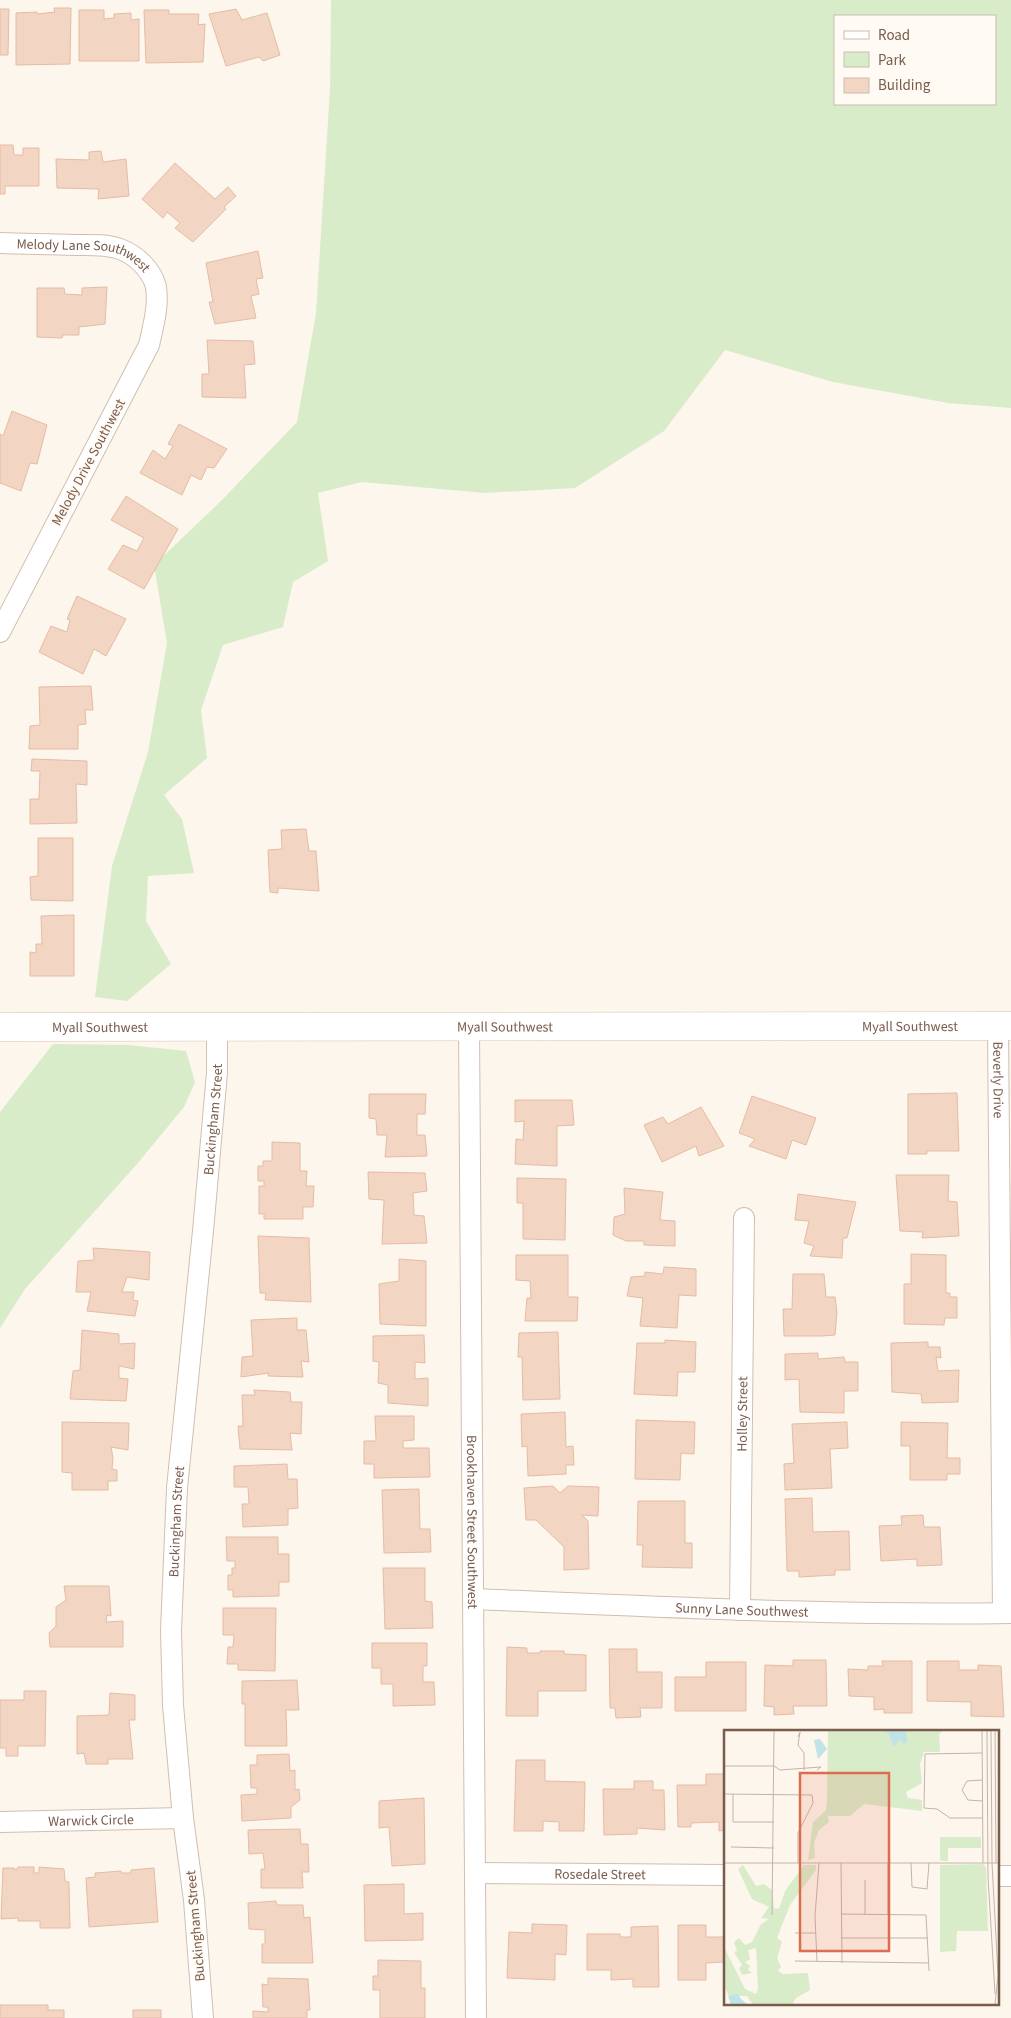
<svg xmlns="http://www.w3.org/2000/svg" width="1011" height="2018" font-family="'Source Sans 3',sans-serif">
<style>
.green{fill:#d8ecc9;fill-rule:evenodd}
.building{fill:#f3d5c3;stroke:#e6bba3}
.lines{fill:none;stroke-linecap:round;stroke-linejoin:round}
.street-casing{stroke:#d1beb0;stroke-width:22}
.secondary-casing{stroke:#d6c0b0;stroke-width:29}
.street{stroke:#fff;stroke-width:20}
.secondary{stroke:#fff;stroke-width:28}
.labels{text-anchor:middle;stroke-width:4;stroke-linejoin:round;paint-order:stroke}
.street-label{font-size:14px;fill:#7a5c4d;stroke:#fffaf3}
.inset-road{fill:none;stroke:#c5b3a7;stroke-width:1}
.view{fill:#dc6d51;fill-opacity:0.15;stroke:#dc6d51;stroke-width:2.5}
.inset-edge{fill:none;stroke:#7a5c4d;stroke-width:2.5}
</style>
<rect width="100%" height="100%" fill="#fdf6ec"/>
<g class="green">
<path d="M331,0H1011V408L948,403L833,382L725,350L664,431L575,488L485,493L362,482L318,493L328,561L293,582L283,627L223,645L201,710L207,758L164,795L182,819L194,873L148,876L146,921L171,964L127,1001L95,997L112,866L148,752L167,643L154,565L221,501L297,422L316,313L330,89ZM835,16H995V104H835Z"/>
<path d="M53,1044L128,1045L186,1051L195,1082L184,1107L137,1164L25,1289L0,1328V1112Z"/>
</g>
<g class="building">
<path d="M54,8H71L70,64L16,65V13L37,12V14L55,12Z"/>
<path d="M0,9H9L8,55H0Z"/>
<path d="M236,9L242,20L267,13L280,55L263,61L259,57L226,66L209,14Z"/>
<path d="M79,10H104V19L114,18V14L131,13V20L139,19V61H79Z"/>
<path d="M144,10H169V14H199L198,25L205,24L203,62L146,63Z"/>
<path d="M0,145H13L14,155H23V148H39V186H5V194H0Z"/>
<path d="M101,151L103,162L126,159L129,196L98,199L99,189L57,188L56,159L89,160V152Z"/>
<path d="M175,163L215,199L228,187L236,196L224,207L226,209L193,242L175,228L180,223L167,212L163,218L142,199Z"/>
<path d="M258,251L263,278L256,279L259,294L251,296L256,318L215,324L209,302H213L206,263Z"/>
<path d="M107,287L105,324L79,327V335H63L62,338L37,337V288H64L65,294L82,295V288Z"/>
<path d="M207,340L253,341L255,364L244,365L246,398L202,397V374H209Z"/>
<path d="M12,411L47,425L37,464L30,463L21,491L0,483V434L3,436Z"/>
<path d="M179,424L227,449L214,468L207,467L201,480L191,475L182,495L140,473L153,450L165,459L173,446L168,444Z"/>
<path d="M126,496L178,529L144,589L108,569L123,545L137,551L144,538L111,520Z"/>
<path d="M77,596L126,619L106,656L94,649L83,674L39,652L51,626L67,632L70,620L67,619Z"/>
<path d="M91,686L93,710H85L86,724L78,725V749H29L30,726L40,725L39,687Z"/>
<path d="M32,759L87,761V785L76,784L77,823L30,824V799H39L40,771H31Z"/>
<path d="M306,829L309,851H316L319,891L278,888V893L270,892L268,850L282,849L281,830Z"/>
<path d="M38,838H73V901L31,900L30,877L38,876Z"/>
<path d="M74,915V976H30V952L36,953V944H42L41,916Z"/>
<path d="M957,1093L959,1151H927V1154H908V1094Z"/>
<path d="M369,1094H426L425,1114H417V1135H425L427,1156L385,1157L387,1135H377L376,1119L369,1118Z"/>
<path d="M752,1096L816,1118L806,1145L792,1140L786,1159L749,1146L755,1139L739,1133Z"/>
<path d="M515,1100H572L574,1125L557,1126V1166L515,1164L516,1139L523,1140L524,1121L515,1122Z"/>
<path d="M701,1107L724,1146L699,1156L696,1146L662,1162L644,1125L663,1117L668,1124Z"/>
<path d="M272,1142L300,1143V1171H307L306,1186H314L313,1207H303V1219H264V1214H259V1186H264V1181H258V1166H263V1161H272Z"/>
<path d="M368,1172L425,1173L427,1191L413,1193L414,1215L424,1216L427,1243L382,1244L384,1200L369,1199Z"/>
<path d="M896,1175H949L948,1201L957,1202L959,1236L922,1238L923,1232L900,1231Z"/>
<path d="M517,1178L566,1179L565,1240L523,1239V1203H517Z"/>
<path d="M624,1188L663,1192L660,1220L675,1221V1246L644,1245V1241H626L613,1235L614,1217L625,1214Z"/>
<path d="M798,1194L856,1202L847,1238H843L842,1258L810,1256L814,1246L804,1243L809,1221L795,1220Z"/>
<path d="M258,1236L309,1238L311,1302L265,1300L266,1293H260Z"/>
<path d="M93,1248L150,1252L149,1280L127,1277L122,1292H134L133,1300L138,1301L135,1316L87,1311L91,1292H76L78,1261L94,1260Z"/>
<path d="M911,1254L946,1255V1293H950V1297H957V1318H945L944,1325L904,1324V1284H911Z"/>
<path d="M516,1255H568V1297H578L577,1321H525L527,1298H531L530,1281L516,1280Z"/>
<path d="M399,1259L426,1261V1326L380,1324L379,1284L399,1281Z"/>
<path d="M664,1267L696,1269V1296L679,1295L677,1328L640,1326L643,1298L627,1296L631,1277L645,1276V1272L663,1274Z"/>
<path d="M793,1274H824L826,1297H835L837,1312L835,1335L822,1336H784L783,1309H792Z"/>
<path d="M297,1318V1330H306L309,1362L301,1361L303,1377L268,1376L269,1373L241,1377L242,1357L253,1356L251,1320Z"/>
<path d="M82,1330L119,1334V1344L135,1343L134,1369L119,1366V1378L128,1379L126,1401L70,1399L73,1371L80,1370Z"/>
<path d="M558,1332L560,1399L523,1400L522,1357H518L519,1333Z"/>
<path d="M424,1335L425,1363L415,1362V1379L428,1378V1406L388,1403V1385L378,1383L379,1362L373,1361V1336Z"/>
<path d="M665,1340L696,1342L695,1372H678L677,1396L634,1394L637,1343H665Z"/>
<path d="M928,1342V1347H940L941,1358L936,1357L938,1371L959,1370L958,1402L922,1403L921,1394L892,1392L891,1343Z"/>
<path d="M818,1353V1359L844,1357L845,1362H858V1391H844V1413L800,1412L799,1379L785,1380V1354Z"/>
<path d="M254,1390L290,1392L291,1402H302L301,1434L290,1433L292,1450L240,1449L238,1426H243L242,1395H255Z"/>
<path d="M565,1412L566,1447L573,1446L574,1465H566V1474L528,1476L527,1446L522,1447L521,1414Z"/>
<path d="M375,1416H414V1440L403,1441V1448H429L430,1477L374,1478V1464H364V1441H376Z"/>
<path d="M636,1420L695,1422L694,1454L681,1453L680,1480L635,1479Z"/>
<path d="M62,1422L129,1423L128,1450L111,1447L113,1458L112,1469L117,1470V1481H108V1490H72V1473L62,1472Z"/>
<path d="M847,1422L848,1448L830,1449L832,1488L785,1490L784,1464L794,1463L792,1424Z"/>
<path d="M901,1422L948,1423L947,1458H960V1474H947V1480H910V1446H901Z"/>
<path d="M287,1464L288,1479H297L298,1508L288,1509V1525L243,1527L242,1504H249L248,1487H234V1466Z"/>
<path d="M553,1486L560,1493L568,1486L599,1487L598,1516L582,1515L588,1521L589,1569L564,1570V1547L536,1520H526L524,1488Z"/>
<path d="M419,1489L420,1529H430L431,1552L384,1553L382,1490Z"/>
<path d="M812,1498L813,1532L849,1531L850,1570H835V1575L799,1577V1571H787L785,1499Z"/>
<path d="M638,1501H685V1543H692V1568L642,1567L643,1545H637Z"/>
<path d="M923,1515L924,1527H940L942,1565L917,1566V1559L881,1561L879,1526L902,1525L901,1516Z"/>
<path d="M226,1537H278V1554H289V1582H279V1596L233,1597V1590H228V1575H232V1568H235V1561H227Z"/>
<path d="M383,1568H425V1601L432,1602L433,1628L385,1629Z"/>
<path d="M64,1586H109L111,1616L107,1615L106,1622L123,1621V1647H50L49,1633L56,1626V1607L66,1600Z"/>
<path d="M223,1608H276L275,1671L238,1670V1664H227L228,1647H233L234,1635H223Z"/>
<path d="M372,1643H427V1666H423V1682H434L435,1705L393,1706V1684H381V1668H372Z"/>
<path d="M507,1647L527,1648V1653H540V1651H564V1654L586,1655V1691H538V1716H506Z"/>
<path d="M609,1649H637V1672H662V1708H640L641,1717L616,1718L615,1708H610Z"/>
<path d="M793,1660H826L827,1706H793L794,1714L774,1715V1707L764,1706L765,1665L793,1666Z"/>
<path d="M882,1661H912V1713H884V1709L874,1710V1697L849,1696L848,1669L868,1670V1666H883Z"/>
<path d="M927,1661H959V1670H978V1665L1001,1666L1004,1717L971,1716V1702L927,1701Z"/>
<path d="M706,1662H746V1711H675V1677H706Z"/>
<path d="M297,1680L299,1710H286L287,1746H245V1704H242V1681Z"/>
<path d="M24,1691H46L45,1746H18V1756H6V1748H0V1700H24Z"/>
<path d="M110,1693L135,1695V1720H129L133,1759H108V1764H86L84,1753L77,1754V1716L109,1715Z"/>
<path d="M289,1754L290,1771L295,1770V1790L299,1789L300,1800L291,1807V1818L242,1821L241,1795L257,1794V1788H251L250,1765H257V1755Z"/>
<path d="M516,1760H545V1781L585,1782L584,1831H559V1822L543,1821V1831H514Z"/>
<path d="M706,1774H725V1830L719,1831V1822L691,1823V1827H678L677,1785H706Z"/>
<rect x="997" y="1776" width="2" height="40"/>
<path d="M634,1781H653V1790H664L665,1830L637,1828V1834L604,1835L603,1789H634Z"/>
<path d="M424,1798L425,1864L392,1866L389,1827L379,1828V1801Z"/>
<path d="M300,1829L301,1844H308L309,1872H302L303,1888H261V1869H265L263,1853L249,1854L248,1830Z"/>
<path d="M18,1867H34V1873H39V1867L64,1869L65,1881L69,1882L70,1928H40V1921H18V1918L1,1919L3,1868H14L16,1870Z"/>
<path d="M154,1868L158,1922L89,1927L86,1878L95,1877V1873L121,1871V1873H131V1870Z"/>
<path d="M404,1884V1914L423,1913V1940L365,1941L364,1885Z"/>
<path d="M276,1901L277,1905H303L304,1918L310,1917L313,1963H262V1944H265V1930L249,1929L248,1903Z"/>
<path d="M532,1924L567,1925L566,1955L555,1954V1980L507,1978L509,1932L532,1933Z"/>
<path d="M678,1925H706V1937H725V1962L706,1963V1980H678Z"/>
<path d="M658,1926L659,1987H633V1979L611,1980V1970H587V1934H620V1937H631V1927Z"/>
<path d="M378,1960L421,1961V1988H425V2018H380V1990H373V1976H378Z"/>
<path d="M268,1978L308,1979L310,2010H307V2018H253V2011L268,2012V2007H263L262,1984L268,1985Z"/>
<path d="M0,2005H48V2010H64V2018H0Z"/>
<rect x="133" y="2010" width="28" height="8"/>
</g>
<g class="lines">
<g class="street-casing">
<g id="street">
<path id="s1" d="M0,243C25,244 49,244 74,245C88,245 106,244 120,249C136,255 152,270 156,287C159,306 153,327 149,345L0,632"/>
<path id="s2" d="M998,1026L1003,1613"/>
<path id="s3" d="M469,1027L476,2018"/>
<path id="s4" d="M473,1599C652,1606 831,1616 1011,1613"/>
<path id="s5" d="M740,1610L744,1218"/>
<path id="s6" d="M0,1822L183,1818"/>
<path id="s7" d="M475,1873L725,1875"/>
<path d="M997,1876H1011"/>
<path id="s8" d="M203,2018L194,1900L183,1818L173,1705L171,1631L177,1488L203,1231L217,1073V1027"/>
</g>
</g>
<g class="secondary-casing">
<g id="secondary">
<path id="s9" d="M0,1027L1011,1026"/>
</g>
</g>
<use href="#street" class="street"/>
<use href="#secondary" class="secondary"/>
</g>
<g class="labels">
<g class="street-label">
<text dy="5" stroke="none"><textPath href="#s1" startOffset="86">Melody Lane Southwest</textPath></text>
<text transform="translate(88 462) rotate(-62)" y="5">Melody Drive Southwest</text>
<text dy="5" stroke="none"><textPath href="#s9" startOffset="910">Myall Southwest</textPath></text>
<text dy="5" stroke="none"><textPath href="#s9" startOffset="100">Myall Southwest</textPath></text>
<text dy="5" stroke="none"><textPath href="#s9" startOffset="505">Myall Southwest</textPath></text>
<text dy="5" stroke="none"><textPath href="#s2" startOffset="54">Beverly Drive</textPath></text>
<text dy="5" stroke="none"><textPath href="#s8" startOffset="902">Buckingham Street</textPath></text>
<text dy="5" stroke="none"><textPath href="#s5" startOffset="196">Holley Street</textPath></text>
<text dy="5" stroke="none"><textPath href="#s8" startOffset="498">Buckingham Street</textPath></text>
<text dy="5" stroke="none"><textPath href="#s3" startOffset="495">Brookhaven Street Southwest</textPath></text>
<text dy="5" stroke="none"><textPath href="#s4" startOffset="269">Sunny Lane Southwest</textPath></text>
<text dy="5" stroke="none"><textPath href="#s6" startOffset="91">Warwick Circle</textPath></text>
<text dy="5" stroke="none"><textPath href="#s7" startOffset="125">Rosedale Street</textPath></text>
<text transform="translate(195 1926) rotate(-95)" y="5">Buckingham Street</text>
</g>
</g>
<g transform="translate(724 1730)">
<rect width="275" height="275" fill="#fdf6ec"/>
<path d="M104,0L219,1L215,4L216,22H200L196,34L198,53L182,62L184,68L198,70V81L140,74L126,86H104L105,92L95,100L90,113L91,128L84,130L89,92L102,80L103,70ZM216,107H257V118H224V131H219L216,130ZM19,135L32,156L40,154L48,160L50,178L55,179L61,161L80,135H92V140L66,175L53,208L58,212L53,228L57,237L54,241L59,244L84,243L86,260L72,268L68,275H29L23,266H5L0,256V217L21,259L32,264L34,259L32,218L24,220L26,229L21,232L26,236L24,240L28,243L18,245L15,238L18,235L10,222L13,221L10,212L15,208L21,215L28,212L37,194L45,189L37,188L45,177L28,169L14,139ZM216,135L259,134L262,138L264,201H233L232,221L216,222Z" fill="#d8ecc9"/>
<path d="M160,0H182L183,13H178L177,9L170,17L165,4ZM96,9L103,19L94,29L90,10ZM14,264L17,269L24,275H7L4,266Z" fill="#bfe3e8"/>
<path class="inset-road" d="M258,0L259,133M263,0L264,147L271,264M267,0L268,133L274,245L271,275M271,0L272,133M74,7L76,2L74,15L80,23V40M258,23L201,24L200,78L213,79L226,88H259M0,36H50L56,40L97,37L93,40M258,50L243,51L238,60L244,70L258,71M0,64L88,65L89,73L74,103V133M9,64V92H50M7,117L50,118M0,133H275M117,133L118,233M164,133V185M187,133L188,157L203,159L205,133M117,184L202,185L205,241M48,185L50,0M141,185V150M71,203H92M117,208H204M71,231L204,233M93,232L91,186L95,133"/>
<path class="view" d="M76,43H165V221H76Z"/>
<rect width="275" height="275" class="inset-edge"/>
</g>
<rect x="834" y="15" width="162" height="90" fill="#fffaf3" stroke="#cabbb1"/>
<rect x="844" y="31" width="25" height="8" fill="#ffffff" stroke="#cabbb1"/>
<text x="878" y="40" font-size="15" fill="#7a5c4d">Road</text>
<rect x="844" y="52" width="25" height="15" fill="#d8ecc9" stroke="#cabbb1"/>
<text x="878" y="65" font-size="15" fill="#7a5c4d">Park</text>
<rect x="844" y="78" width="25" height="15" fill="#f3d5c3" stroke="#cabbb1"/>
<text x="878" y="90" font-size="15" fill="#7a5c4d">Building</text>
</svg>
